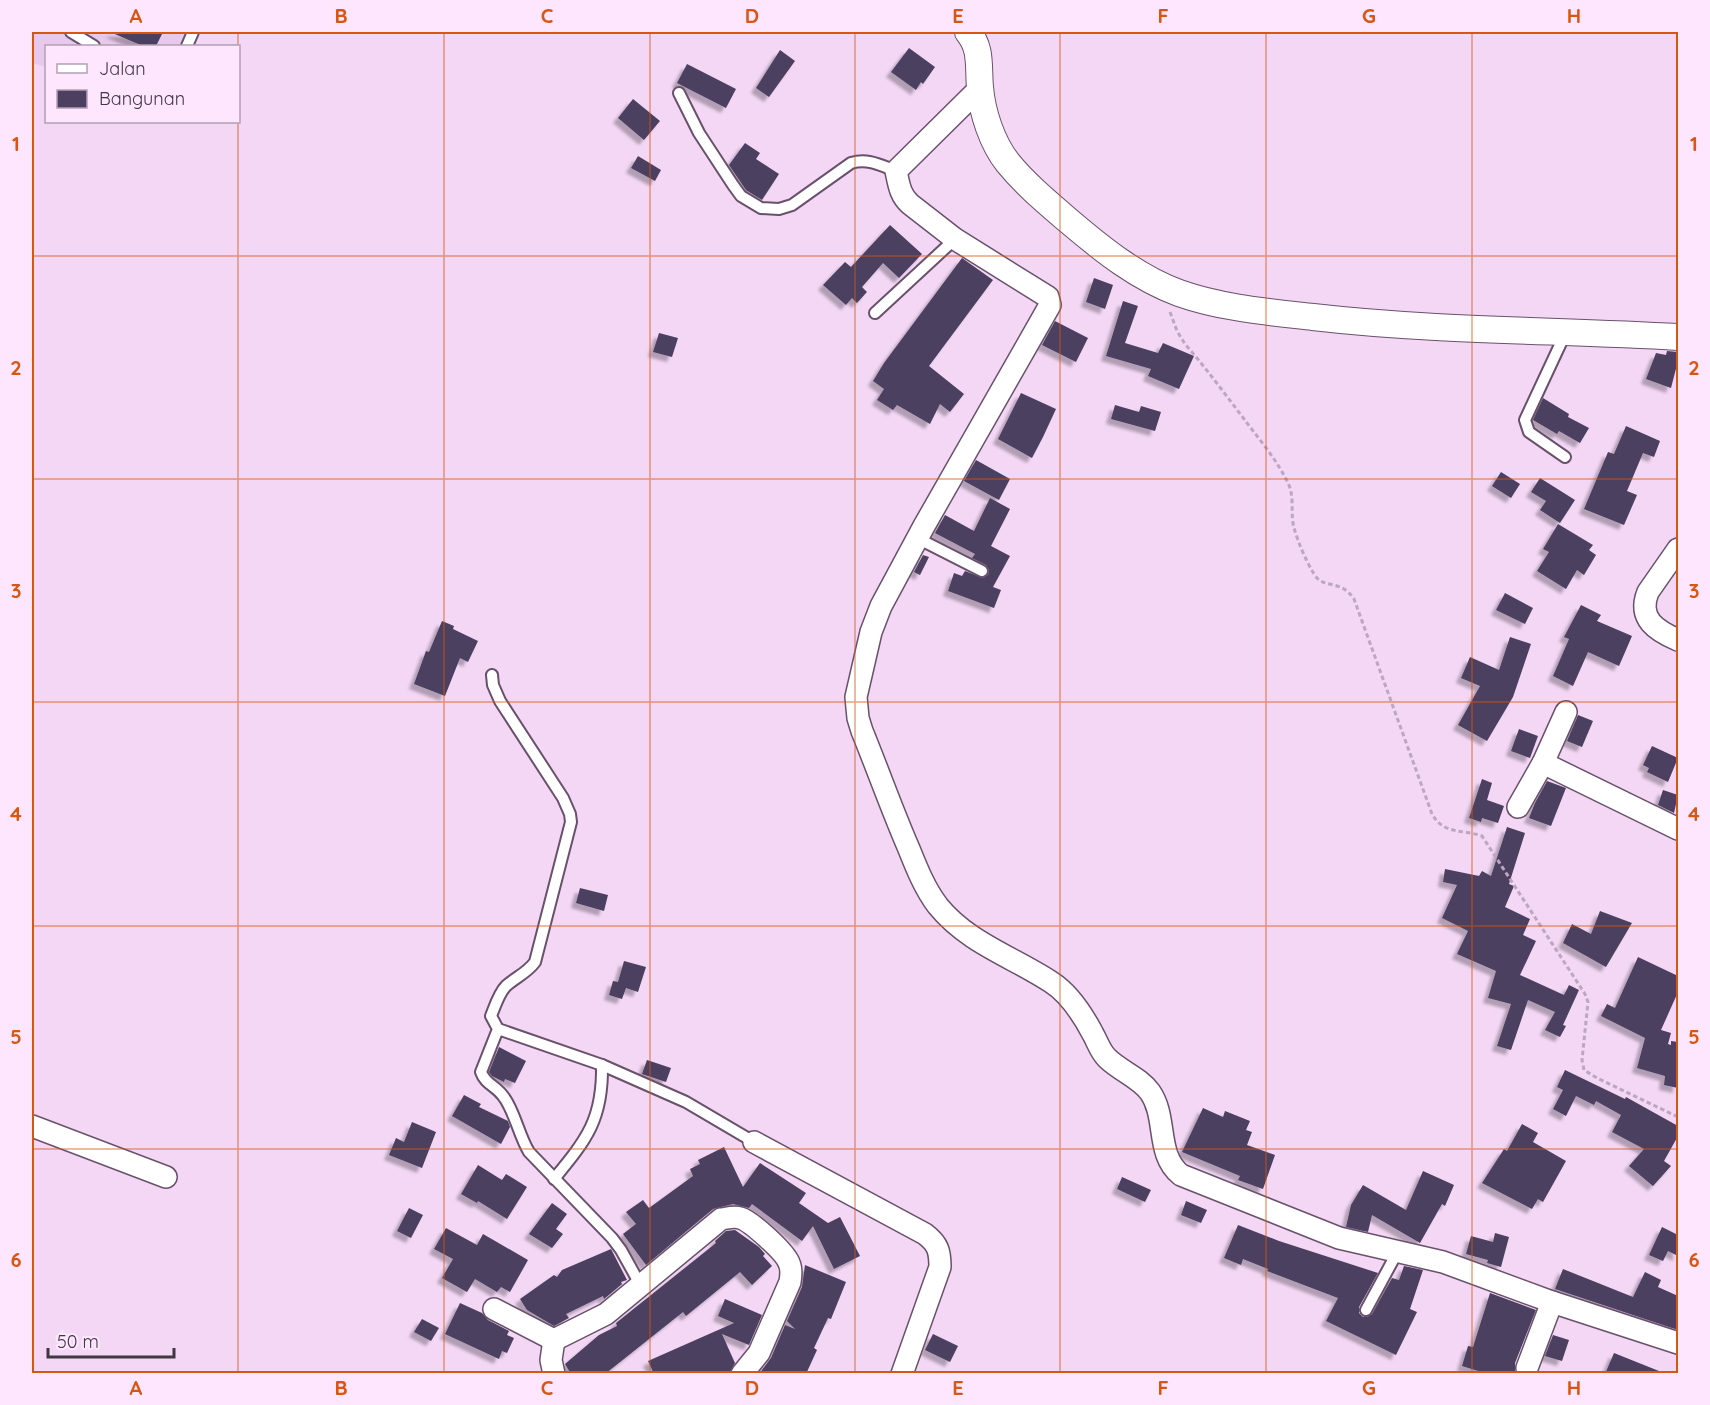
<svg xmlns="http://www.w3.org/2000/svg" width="1710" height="1405" font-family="Quicksand,sans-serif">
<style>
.built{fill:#e8c8eb}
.building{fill:#4c3f60;filter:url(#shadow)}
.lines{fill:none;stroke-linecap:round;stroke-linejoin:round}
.service-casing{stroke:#69516b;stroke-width:14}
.minor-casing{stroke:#69516b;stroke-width:24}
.tertiary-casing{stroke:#69516b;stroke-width:28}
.path{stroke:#bda6bf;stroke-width:3;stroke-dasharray:4.5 3;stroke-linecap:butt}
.service{stroke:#fff;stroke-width:10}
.minor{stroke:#fff;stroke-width:21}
.tertiary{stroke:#fff;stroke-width:26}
.grid{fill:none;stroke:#d75611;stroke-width:1.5;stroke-opacity:0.55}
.neatline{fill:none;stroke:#d75611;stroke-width:2}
.grid-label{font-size:20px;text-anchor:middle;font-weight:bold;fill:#d75611}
</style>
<defs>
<filter id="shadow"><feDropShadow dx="-5" dy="5" stdDeviation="1.5" flood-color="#0004"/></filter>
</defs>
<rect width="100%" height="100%" fill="#f3d7f5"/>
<path class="built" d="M32,32H195L188,46H46V67L32,63Z"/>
<g class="building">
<path d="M110,32H163L156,46H143Z"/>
<path d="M909,48L935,67L923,84L921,82L916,90L891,72Z"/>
<path d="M780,50L795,61L769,97L756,88Z"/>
<path d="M687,64L736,89L726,108L677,83Z"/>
<path d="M633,99L660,121L644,140L618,118Z"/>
<path d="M745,143L760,153L756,159L779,174L762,200L746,190L729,165Z"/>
<path d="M638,156L661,170L655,181L631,168Z"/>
<path d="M890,225L922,254L899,278L883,263L862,287L867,292L857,303L852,298L846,305L823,285L845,262L851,267Z"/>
<path d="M962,258L993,280L929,366L964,394L950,412L940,404L930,424L897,405L893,410L877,400L884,389L873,381L884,363Z"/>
<path d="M1094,278L1113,285L1105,309L1086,302Z"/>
<path d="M1123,301L1138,306L1125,343L1158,353L1163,343L1194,356L1179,389L1148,376L1151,369L1106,356Z"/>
<path d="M1055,321L1088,338L1076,362L1042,345Z"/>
<path d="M659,333L678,338L672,357L653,352Z"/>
<path d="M1667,351L1678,352V361L1671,388L1646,379L1656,353L1666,355Z"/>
<path d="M1021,393L1056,409L1043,437L1032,458L998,439Z"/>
<path d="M1543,398L1569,414L1568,417L1589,428L1580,443L1559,431L1557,434L1533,420Z"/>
<path d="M1115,405L1139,412L1141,406L1161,412L1155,431L1111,419Z"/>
<path d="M1626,426L1660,441L1654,457L1643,453L1627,491L1637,495L1624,525L1584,509L1608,452L1614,454Z"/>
<path d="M976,460L1010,479L999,500L964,481Z"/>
<path d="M1501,472L1520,484L1511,498L1492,486Z"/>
<path d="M1540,478L1575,500L1560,523L1540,510L1546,501L1531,492Z"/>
<path d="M990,498L1010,509L991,546L1010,556L993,587L1001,590L994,608L948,591L954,573L962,576L965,571L983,578L988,575L989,570L986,565L972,558L975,554L935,533L945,515L974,531Z"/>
<path d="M1558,524L1593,545L1589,550L1596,555L1584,575L1577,570L1566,589L1537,571L1549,552L1543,549Z"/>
<path d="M923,555L929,557L920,575L914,572Z"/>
<path d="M1505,593L1533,608L1525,624L1496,610Z"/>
<path d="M1581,605L1601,615L1597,621L1632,636L1619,666L1588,652L1573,686L1553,676L1569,639L1564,637Z"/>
<path d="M442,621L454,626L453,629L478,641L468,662L460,658L445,696L414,684L426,651L429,652Z"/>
<path d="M1510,637L1531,644L1513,697L1487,741L1458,725L1480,686L1461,678L1470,657L1499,670Z"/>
<path d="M1578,715L1593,721L1582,747L1567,741Z"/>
<path d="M1519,729L1538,736L1530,758L1511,751Z"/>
<path d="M1652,746L1678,758L1668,782L1647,772L1649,768L1643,765Z"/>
<path d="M1482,779L1492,783L1487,800L1504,806L1498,823L1482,818L1481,822L1469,818Z"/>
<path d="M1547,781L1566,788L1551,826L1529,818L1535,803Z"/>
<path d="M1663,790L1678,795L1674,813L1658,805Z"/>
<path d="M1507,827L1525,833L1509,884L1514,886L1505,907L1530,919L1523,935L1536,941L1520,975L1564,995L1569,985L1579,990L1563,1025L1566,1026L1560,1037L1545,1030L1555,1012L1528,1000L1511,1050L1497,1046L1511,1004L1488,998L1496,971L1457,954L1468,931L1442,918L1457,885L1443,882L1445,869L1479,876L1482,871L1491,876Z"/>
<path d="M580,888L608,895L604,911L576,903Z"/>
<path d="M1600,911L1632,923L1606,967L1563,943L1572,924L1591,934Z"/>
<path d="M1638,957L1678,976V992L1661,1030L1671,1033L1668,1044L1671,1045V1041L1678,1042V1088L1664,1085L1665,1076L1637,1068L1645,1038L1601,1016L1607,1004L1615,1008Z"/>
<path d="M624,961L646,967L638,992L626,988L622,999L609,995L613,981L618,982Z"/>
<path d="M499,1047L526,1061L515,1083L505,1079L504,1082L492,1076L489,1072Z"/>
<path d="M647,1060L671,1068L666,1082L642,1074Z"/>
<path d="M1565,1070L1625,1099L1626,1097L1678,1126V1136L1664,1161L1671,1166L1653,1186L1629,1166L1644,1149L1612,1132L1621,1115L1596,1101L1594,1105L1576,1096L1566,1116L1553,1109L1563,1090L1557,1087Z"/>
<path d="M464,1095L481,1104L479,1107L508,1121L510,1127L501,1144L452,1116Z"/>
<path d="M1203,1108L1223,1117L1225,1111L1250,1121L1246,1130L1252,1132L1247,1145L1275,1155L1263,1189L1238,1180L1240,1176L1182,1152Z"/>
<path d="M412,1122L436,1132L422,1168L389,1155L396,1138L404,1142Z"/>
<path d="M1522,1124L1538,1133L1533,1142L1566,1161L1543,1202L1538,1199L1532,1209L1482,1183L1504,1149L1507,1151Z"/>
<path d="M724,1147L743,1187L760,1163L806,1193L799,1203L828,1223L840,1217L860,1256L834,1269L813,1226L802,1241L752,1204L749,1208L733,1204L713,1209L646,1265L623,1234L636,1224L626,1212L643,1200L649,1208L693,1176L690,1169L700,1164L698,1160Z"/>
<path d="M478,1165L502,1180L506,1174L527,1187L507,1219L478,1201L477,1203L461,1194Z"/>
<path d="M1423,1171L1454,1185L1445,1206L1442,1204L1420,1243L1372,1215L1368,1232L1346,1227L1351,1205L1363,1185L1406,1210Z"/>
<path d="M1122,1177L1151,1190L1145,1202L1117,1189Z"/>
<path d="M1186,1201L1207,1210L1201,1223L1181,1215Z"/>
<path d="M552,1203L567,1214L556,1229L563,1234L552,1248L529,1234Z"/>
<path d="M409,1208L423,1215L411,1238L397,1231Z"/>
<path d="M1238,1225L1279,1241L1378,1273L1359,1307V1313L1363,1317H1367L1372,1314L1392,1278L1399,1280L1404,1266L1423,1270L1410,1309L1417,1312L1396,1355L1326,1321L1338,1298L1267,1271L1268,1269L1243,1259L1241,1265L1224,1258Z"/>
<path d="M1662,1227L1678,1235V1256L1668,1251L1663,1261L1649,1255Z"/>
<path d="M446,1228L477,1245L483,1234L528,1260L510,1292L501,1287L497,1292L475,1279L467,1292L442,1278L453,1259L434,1249Z"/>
<path d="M735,1230L759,1247L765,1254L763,1256L772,1266L752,1285L740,1272L686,1316L683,1312L605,1374H571L565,1364L599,1335L617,1326L616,1323L716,1243L715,1241L726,1231Z"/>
<path d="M1495,1233L1509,1237L1501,1267L1487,1263L1488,1260L1466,1254L1471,1236L1493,1242Z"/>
<path d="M611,1249L627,1280L621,1282L622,1284L604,1299L603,1296L566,1314L569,1318L554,1326L527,1310L520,1299L554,1275L557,1277L562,1270Z"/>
<path d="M805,1265L846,1282L831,1319L828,1318L814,1348L817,1350L806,1374H759L771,1358L785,1325L795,1329L787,1321L802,1287Z"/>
<path d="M1563,1269L1633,1297L1645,1272L1661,1280L1658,1287L1678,1296V1330L1555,1289Z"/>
<path d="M1490,1293L1536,1310L1515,1363V1374H1488L1462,1366L1468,1346L1473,1347Z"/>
<path d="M725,1299L762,1315L749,1345L722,1334L735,1363L729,1374H654L648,1361L734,1323L718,1316Z"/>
<path d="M460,1303L482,1313L488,1320L509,1331L507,1335L514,1338L507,1353L502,1351L499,1359L445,1334Z"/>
<path d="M422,1319L439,1328L431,1341L414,1332Z"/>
<path d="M933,1334L958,1346L950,1362L925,1350Z"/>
<path d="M1553,1335L1569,1340L1562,1361L1545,1356Z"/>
<path d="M1614,1353L1664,1373L1663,1374H1605Z"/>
</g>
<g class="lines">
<g class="service-casing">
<g id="service">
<path d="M71,32L94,46"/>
<path d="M187,46L193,32"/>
<path d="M679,93L699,133L733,185L741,196L761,208L779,209L792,205L851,163C868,158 880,165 896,171"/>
<path d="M875,313L955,239"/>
<path d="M1565,457L1529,432L1525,420L1566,332"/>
<path d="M917,538L982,571"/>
<path d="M492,675L493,685L500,701L563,798L570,814L571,822L535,962C527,973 516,977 506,986C499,993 495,1006 491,1016L498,1029L481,1072C485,1084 496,1086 503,1096C514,1109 519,1136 529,1152L612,1238L621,1250L641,1286"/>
<path d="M498,1029L602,1065L686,1102L754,1142"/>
<path d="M554,1179C587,1139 603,1119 602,1065"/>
<path d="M1366,1310L1398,1251"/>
</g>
</g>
<g class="minor-casing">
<g id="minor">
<path d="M980,88L896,171C899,185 900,195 910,204L955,239L1048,297L1050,305L924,526L881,606L871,632L856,697L858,718L862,731C878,770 892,810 909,849C917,869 925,889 938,906C968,943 1013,957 1051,982C1070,994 1083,1015 1093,1034C1098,1043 1100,1051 1107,1058C1120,1071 1139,1077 1150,1092C1168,1118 1155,1154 1181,1175L1339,1238L1443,1262L1552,1302L1678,1343"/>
<path d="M1678,549L1648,592C1637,619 1657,631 1678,640"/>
<path d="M1543,763L1678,829"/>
<path d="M1518,807L1543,763L1566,712"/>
<path d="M32,1126L166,1177"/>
<path d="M754,1142L925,1234C938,1244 940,1251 940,1267L902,1374"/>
<path d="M494,1309L554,1340"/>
<path d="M554,1340L606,1314L721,1219C728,1218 734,1216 740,1218C751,1221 785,1252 789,1263C792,1269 791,1276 790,1282L759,1353L742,1374"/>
<path d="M1527,1368L1552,1302"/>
<path d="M554,1374L551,1360L554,1340"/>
</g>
</g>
<g class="tertiary-casing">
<path id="tertiary" d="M968,32C982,49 978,66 980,87C982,112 992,143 1008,163C1026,185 1048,203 1070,222C1103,250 1138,278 1179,293C1221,308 1269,312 1313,317C1434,331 1557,330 1678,337"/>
</g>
<path class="path" d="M1170,312L1177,331L1185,344C1206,368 1225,394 1244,419C1259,439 1277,460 1288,483C1295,497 1290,513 1294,528C1298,542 1306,561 1314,574C1323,590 1340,578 1354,599L1432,814C1444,835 1462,829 1482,836L1585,994L1588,1002L1582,1060L1584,1070L1597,1078L1678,1117"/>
<use href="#service" class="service"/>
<use href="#minor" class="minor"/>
<use href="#tertiary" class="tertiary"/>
</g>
<path class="grid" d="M238,32V46M444,32V1374M650,32V1374M855,32V1374M1060,32V1374M1266,32V1374M1472,32V1374M238,46V122M238,122V1374M32,256H1678M32,479H1678M32,702H1678M32,926H1678M32,1149H1678"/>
<rect width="1710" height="1405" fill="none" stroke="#fde6fe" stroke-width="66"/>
<rect x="45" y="45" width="195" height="78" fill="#fde6fe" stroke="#b2a0b3" stroke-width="1.5"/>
<rect x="57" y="64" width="30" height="9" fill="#ffffff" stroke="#b2a0b3" stroke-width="1.5"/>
<text x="99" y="75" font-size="18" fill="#413642">Jalan</text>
<rect x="57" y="90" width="30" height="18" fill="#4c3f60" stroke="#b2a0b3" stroke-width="1.5"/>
<text x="99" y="105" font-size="18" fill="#413642">Bangunan</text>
<path d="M48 1348v9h126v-9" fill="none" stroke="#413642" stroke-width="3"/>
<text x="57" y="1348" font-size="18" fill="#413642" stroke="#fde6fe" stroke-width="4.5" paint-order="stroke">50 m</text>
<rect x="33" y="33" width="1644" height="1339" class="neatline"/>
<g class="grid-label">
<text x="136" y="23">A</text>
<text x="341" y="23">B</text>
<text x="547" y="23">C</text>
<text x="752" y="23">D</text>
<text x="958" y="23">E</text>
<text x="1163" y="23">F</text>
<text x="1369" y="23">G</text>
<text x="1574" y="23">H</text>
<text x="16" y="151">1</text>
<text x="1694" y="151">1</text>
<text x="16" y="375">2</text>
<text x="1694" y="375">2</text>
<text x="16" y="598">3</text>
<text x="1694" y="598">3</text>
<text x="16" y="821">4</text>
<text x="1694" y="821">4</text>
<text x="16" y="1044">5</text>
<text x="1694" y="1044">5</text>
<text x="16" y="1267">6</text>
<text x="1694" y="1267">6</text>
<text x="136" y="1395">A</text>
<text x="341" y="1395">B</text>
<text x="547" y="1395">C</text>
<text x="752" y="1395">D</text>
<text x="958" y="1395">E</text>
<text x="1163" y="1395">F</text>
<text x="1369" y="1395">G</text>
<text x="1574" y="1395">H</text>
</g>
</svg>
